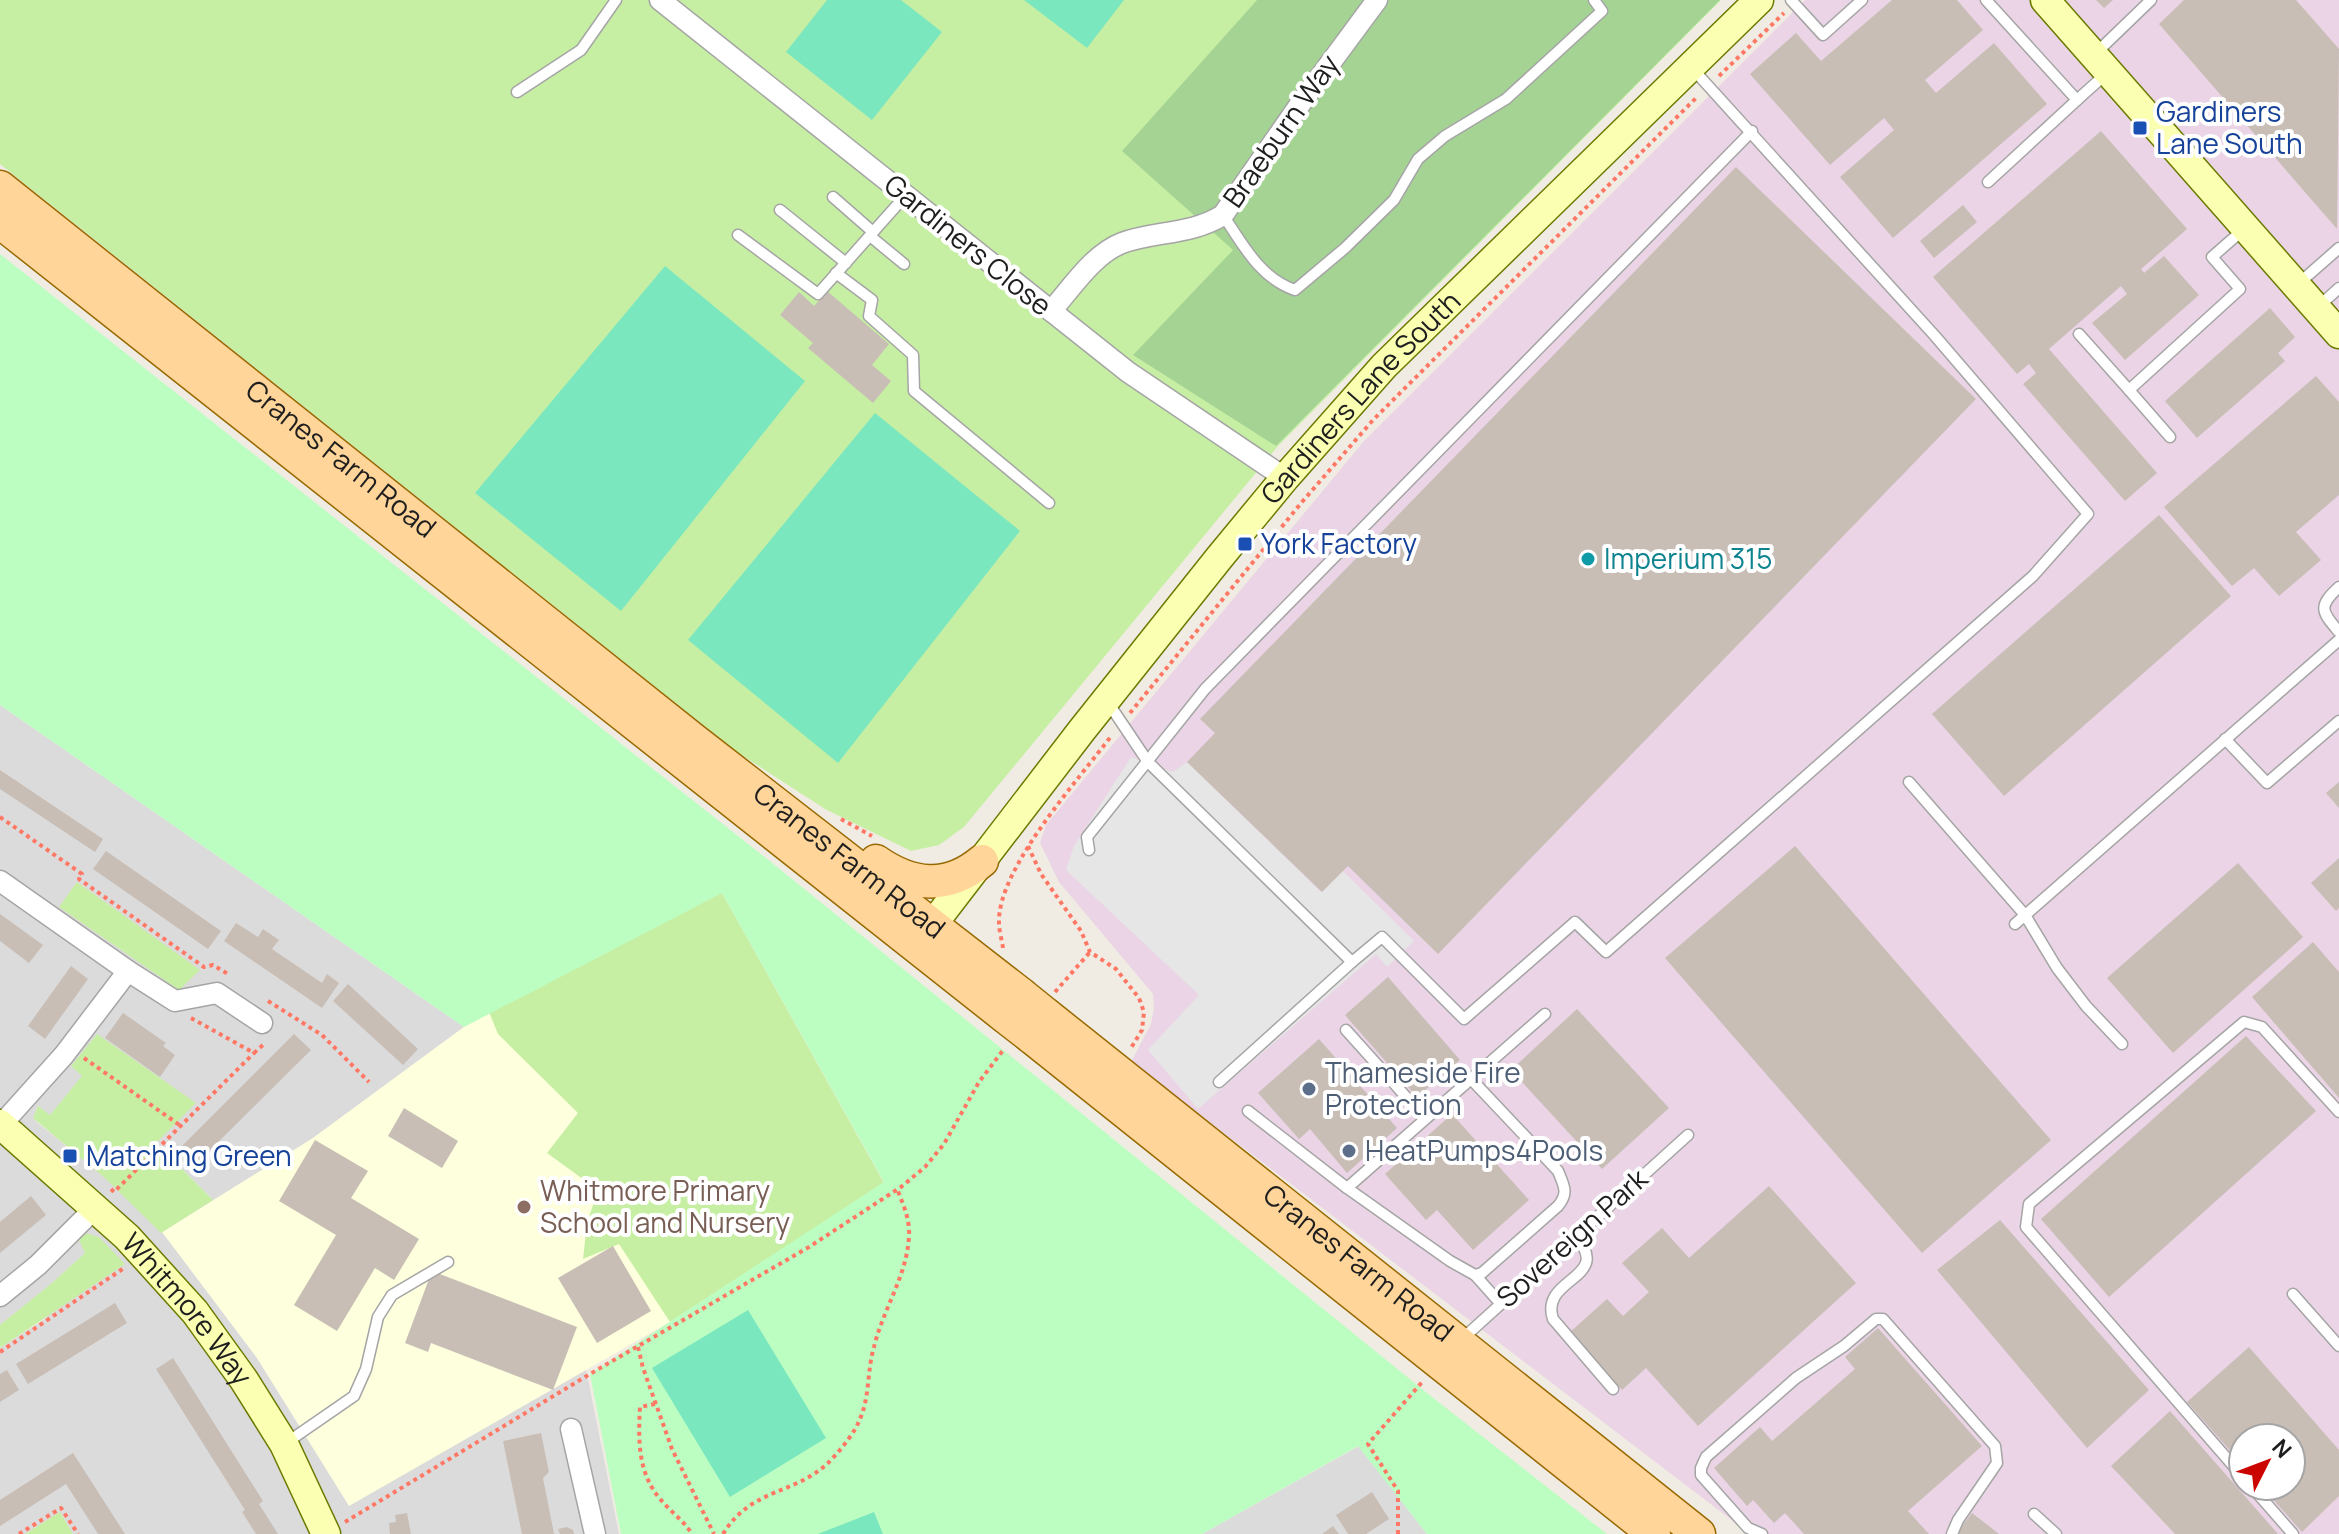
<svg xmlns="http://www.w3.org/2000/svg" width="2339" height="1534" font-family="Manrope,sans-serif">
<style>
.residential{fill:#dcdbdb;fill-rule:evenodd}
.industrial{fill:#ead4e5;fill-rule:evenodd}
.education{fill:#feffdd}
.grass{fill:#c7efa4}
.forest{fill:#a5d394}
.park{fill:#bcfec2}
.pitch{fill:#7ae7bf}
.parking{fill:#e6e6e6}
.building{fill:#c8beb6}
.lines{fill:none;stroke-linecap:round;stroke-linejoin:round}
.lane-casing{stroke:#a5a5a5;stroke-width:13}
.street-casing{stroke:#a5a5a5;stroke-width:23}
.secondary-casing{stroke:#6b7a00;stroke-width:31}
.primary-casing{stroke:#986900;stroke-width:35}
.path{stroke:#ff7865;stroke-width:4;stroke-dasharray:4 4;stroke-linecap:butt}
.lane{stroke:#fff;stroke-width:10}
.street{stroke:#fff;stroke-width:20}
.secondary{stroke:#faffb2;stroke-width:28}
.primary{stroke:#ffd599;stroke-width:32}
.primary-bridge-casing{stroke:#986900;stroke-width:35;stroke-linecap:butt}
.primary-bridge{stroke:#ffd599;stroke-width:32}
.transit-dot{fill:#1a4fb4;stroke:#fff;stroke-width:3}
.culture-dot{fill:#0f9aa8;stroke:#fff;stroke-width:3}
.service-dot{fill:#5c6f8a;stroke:#fff;stroke-width:3}
.education-dot{fill:#8d6e63;stroke:#fff;stroke-width:3}
.labels{text-anchor:middle;stroke-width:8;stroke-linejoin:round;paint-order:stroke}
.transit-label{font-size:28px;fill:#164399;stroke:#fff;text-anchor:start}
.street-label{font-size:28px;fill:#1e1e1e;stroke:#fff}
.culture-label{font-size:28px;fill:#0d838f;stroke:#fff;text-anchor:start}
.service-label{font-size:28px;fill:#4e5e75;stroke:#fff;text-anchor:start}
.education-label{font-size:28px;fill:#785e54;stroke:#fff;text-anchor:start}
</style>
<rect width="100%" height="100%" fill="#f0ece3"/>
<g class="residential">
<path d="M0,705L464,1027L313,1138L257,1358L349,1505L586,1369L619,1534H73L60,1513L25,1534H0V1348L45,1319L85,1253L52,1283L0,1325ZM71,1066L196,1103L155,1142L212,1199L105,1177L39,1124L33,1118L38,1106L50,1115L83,1076Z"/>
<path d="M1359,1446L1427,1534H1202Z"/>
</g>
<path class="industrial" d="M1805,0H2339V1534H1750L1131,1062L1151,1024L1154,1009L1153,994L1059,882L1040,843L1046,825L1364,441ZM2243,1438H2291V1486H2243Z"/>
<path class="education" d="M487,1007L884,1183L670,1322L349,1506L257,1358L162,1232L313,1138L464,1027Z"/>
<g class="grass">
<path d="M0,0H1721L1278,446L964,827L939,845L911,851L825,809L737,752L0,164Z"/>
<path d="M77,882L200,970L179,990L59,907Z"/>
<path d="M722,893L884,1183L670,1322L619,1244L583,1259L587,1223L598,1190L547,1153L578,1113L498,1034L487,1007Z"/>
<path d="M97,1034L196,1103L156,1143L213,1200L161,1233L105,1178L33,1118L38,1106L50,1115L82,1076L71,1066Z"/>
<path d="M85,1233L99,1237L125,1264L0,1348V1325L52,1283L85,1253L79,1240Z"/>
<path d="M60,1512L73,1534H25Z"/>
</g>
<path class="forest" d="M1257,0H1720L1276,446L1133,355L1233,250L1122,151Z"/>
<path class="park" d="M0,254L771,862L1432,1397L1607,1534H1427L1358,1446L1202,1534H621L590,1374L884,1182L722,893L464,1027L0,705Z"/>
<g class="pitch">
<path d="M827,0H901L942,32L872,120L786,52Z"/>
<path d="M1024,0H1124L1087,48Z"/>
<path d="M665,266L805,381L621,611L475,493Z"/>
<path d="M875,413L1020,531L838,763L688,640Z"/>
<path d="M748,1310L826,1438L730,1497L652,1368Z"/>
<path d="M874,1512L883,1534H818Z"/>
</g>
<path class="parking" d="M1131,757L1173,772L1187,762L1321,892L1343,871L1414,941L1387,967L1376,954L1198,1109L1148,1050L1199,995L1066,870L1074,846Z"/>
<g class="building">
<path d="M1892,0H1957L1983,30L1925,80L1936,93L1994,43L2047,104L1893,238L1840,177L1894,130L1884,118L1830,165L1750,74L1796,33L1821,61Z"/>
<path d="M2096,0H2113L2104,8Z"/>
<path d="M2184,0H2296L2339,49L2337,229L2159,24Z"/>
<path d="M2101,131L2187,229L2141,269L2144,273L2164,256L2199,295L2125,360L2092,323L2127,294L2121,286L2049,349L2157,473L2125,501L2023,384L2036,373L2029,364L2017,374L1933,277Z"/>
<path d="M1736,167L1976,399L1438,954L1348,866L1322,892L1187,762L1215,733L1200,719Z"/>
<path d="M1963,205L1977,222L1934,258L1920,241Z"/>
<path d="M827,291L889,344L872,365L891,381L873,403L808,348L813,343L780,315L799,292L814,306Z"/>
<path d="M2270,308L2295,337L2278,353L2285,361L2197,438L2165,401Z"/>
<path d="M2316,376L2339,402V495L2296,532L2321,560L2279,596L2254,568L2232,586L2164,507Z"/>
<path d="M2159,515L2231,596L2004,796L1932,714Z"/>
<path d="M0,770L103,839L95,852L0,789Z"/>
<path d="M2339,782V808L2326,793Z"/>
<path d="M1795,846L2051,1140L1922,1253L1665,958Z"/>
<path d="M106,851L221,931L208,949L93,869Z"/>
<path d="M2339,858V908L2336,911L2311,883Z"/>
<path d="M2238,863L2303,937L2173,1053L2107,978Z"/>
<path d="M0,914L43,945L29,963L0,941Z"/>
<path d="M236,923L258,937L263,929L279,940L272,949L322,983L327,974L339,983L322,1008L224,941Z"/>
<path d="M2313,942L2339,972V1098L2252,997Z"/>
<path d="M71,966L88,979L45,1039L28,1026Z"/>
<path d="M1388,977L1460,1060L1417,1097L1345,1015Z"/>
<path d="M348,984L418,1049L403,1065L333,1001Z"/>
<path d="M1577,1009L1669,1108L1602,1169L1511,1070Z"/>
<path d="M123,1013L166,1043L163,1046L175,1055L160,1077L105,1038Z"/>
<path d="M294,1034L311,1050L191,1169L175,1153Z"/>
<path d="M2246,1036L2316,1111L2109,1297L2041,1219Z"/>
<path d="M1319,1039L1397,1128L1347,1173L1310,1129L1299,1139L1258,1093Z"/>
<path d="M404,1108L458,1141L442,1168L388,1136Z"/>
<path d="M1452,1114L1529,1200L1473,1250L1437,1210L1426,1220L1385,1174Z"/>
<path d="M315,1140L368,1171L351,1198L419,1239L394,1280L375,1268L337,1331L294,1305L336,1235L279,1201Z"/>
<path d="M1769,1186L1856,1283L1698,1426L1646,1368L1622,1390L1570,1332L1607,1299L1623,1316L1649,1292L1622,1263L1662,1228L1689,1258Z"/>
<path d="M31,1196L46,1215L0,1253V1222Z"/>
<path d="M2000,1220L2149,1390L2087,1448L1937,1270Z"/>
<path d="M613,1246L651,1311L597,1343L558,1278Z"/>
<path d="M432,1271L577,1327L553,1390L431,1343L428,1352L405,1343Z"/>
<path d="M115,1303L127,1323L28,1384L16,1364Z"/>
<path d="M1878,1328L1982,1446L1908,1511L1929,1534H1804L1785,1513L1774,1523L1753,1500L1747,1506L1714,1468L1760,1427L1772,1441L1855,1369L1845,1357Z"/>
<path d="M2249,1347L2339,1450V1496L2302,1532L2261,1486H2291V1438H2243V1465L2187,1402Z"/>
<path d="M173,1358L263,1501L259,1504L278,1534H256L242,1512L245,1510L156,1369Z"/>
<path d="M7,1370L19,1390L0,1402V1374Z"/>
<path d="M2170,1411L2278,1534H2175L2111,1466Z"/>
<path d="M541,1433L549,1472L543,1478L554,1534H522L503,1441Z"/>
<path d="M73,1453L125,1534H98L66,1484L0,1526V1500Z"/>
<path d="M1372,1492L1389,1519L1366,1534H1348L1336,1515Z"/>
<path d="M407,1513L411,1534H390L389,1523L396,1522L395,1515Z"/>
<path d="M1972,1513L1999,1534H1956Z"/>
<path d="M1333,1526L1339,1534H1322Z"/>
<path d="M567,1527L573,1530L574,1534H560L558,1529Z"/>
</g>
<g class="lines">
<g class="lane-casing">
<g id="lane">
<path d="M1791,0L1823,35L1862,0"/>
<path d="M1986,0L2077,100L2107,73"/>
<path d="M2095,54L2151,0"/>
<path d="M517,92L581,50L616,0"/>
<path d="M1988,182L2077,100"/>
<path d="M833,197L873,232"/>
<path d="M780,210L846,263"/>
<path d="M1223,215C1243,245 1260,278 1295,290L1345,248L1394,200L1418,159L1445,136L1506,99L1602,11L1594,0"/>
<path d="M738,235L818,294L906,195"/>
<path d="M870,236L904,264"/>
<path d="M836,273L872,300L869,316L913,355L914,391L1049,503"/>
<path d="M2298,284L2339,248"/>
<path d="M2318,307L2339,288"/>
<path d="M2079,334L2129,390L2240,289L2212,257L2244,229"/>
<path d="M2129,390L2170,437"/>
<path d="M2339,587C2317,607 2322,612 2339,632"/>
<path d="M1107,701L1148,762L1352,962L1382,937L1464,1019L1575,922L1606,952L2033,576L2088,514L1935,336L1692,68"/>
<path d="M2225,739L2267,783L2339,721"/>
<path d="M1909,782L2025,915L2057,968L2086,1006L2122,1044"/>
<path d="M1089,850L1087,837L1205,689L1752,131"/>
<path d="M2015,924L2339,640"/>
<path d="M1346,1030L1425,1118"/>
<path d="M1219,1082L1352,962"/>
<path d="M1248,1111L1347,1188L1450,1261L1475,1275L1482,1273L1558,1206C1569,1193 1564,1186 1558,1171L1471,1079"/>
<path d="M1347,1188L1545,1014"/>
<path d="M1575,1236C1615,1279 1539,1277 1553,1319L1613,1389"/>
<path d="M1475,1275L1500,1303"/>
<path d="M2293,1294L2339,1346"/>
<path d="M1461,1340L1688,1135"/>
<path d="M286,1443L354,1396L366,1369L378,1317L392,1295L448,1262"/>
<path d="M2243,1477L2026,1227L2029,1204L2244,1022L2262,1027L2339,1112"/>
<path d="M2251,1486L2293,1534"/>
<path d="M2034,1514L2056,1534"/>
<path d="M1762,1534L1748,1528L1701,1475V1468L1706,1457L1796,1378L1844,1346L1876,1319H1883L1995,1446L1997,1463L1958,1520L1952,1534"/>
</g>
</g>
<g class="street-casing">
<g id="street">
<path d="M660,0L1128,372L1285,478"/>
<path d="M1051,311C1071,289 1093,254 1122,243C1155,231 1191,235 1223,215L1303,100L1377,0"/>
<path d="M0,881L128,971L175,1001L217,993L262,1023"/>
<path d="M1,1125L64,1055L128,971"/>
<path d="M0,1296L38,1265L96,1207"/>
<path d="M571,1429L595,1534"/>
</g>
</g>
<g class="secondary-casing">
<g id="secondary">
<path d="M2045,0L2339,334"/>
<path id="s1" d="M920,941L1082,730L1219,558L1285,478L1384,366L1759,0"/>
<path id="s2" d="M0,1124L127,1237L195,1312L244,1380L284,1444L326,1534"/>
</g>
</g>
<g class="primary-casing">
<g id="primary">
<path id="s3" d="M0,187L694,740L1021,994"/>
<path d="M0,222L1004,1016"/>
<path d="M876,861C912,886 947,890 982,861"/>
<path id="s4" d="M1047,1015L1699,1534"/>
<path d="M1031,1037L1654,1534"/>
</g>
</g>
<g class="path">
<path d="M1719,76L1784,13"/>
<path d="M1130,713L1302,502L1373,420L1698,96"/>
<path d="M0,817L82,874L79,879L204,967L213,965L228,974"/>
<path d="M841,819L872,836"/>
<path d="M1028,846L1041,874L1081,931L1090,952L1116,969L1139,998L1144,1012L1142,1030L1131,1048"/>
<path d="M1003,948C1002,940 999,931 999,923C997,869 1080,778 1112,735"/>
<path d="M1055,992L1090,952"/>
<path d="M268,1001L322,1035L369,1082"/>
<path d="M191,1018L254,1053L265,1043"/>
<path d="M84,1058L181,1126"/>
<path d="M111,1189L114,1192L254,1053"/>
<path d="M638,1347L643,1368L672,1449L714,1534"/>
<path d="M0,1352L124,1268"/>
<path d="M655,1404L640,1407C638,1441 638,1474 661,1500C671,1512 684,1521 692,1534"/>
<path d="M345,1522L590,1374L809,1247L901,1187L925,1167L944,1144L979,1082L1004,1049"/>
<path d="M19,1534L61,1508L78,1534"/>
<path d="M723,1534C751,1488 794,1495 828,1463C840,1451 854,1434 860,1419C870,1396 867,1370 874,1347C883,1309 907,1276 909,1236C910,1219 903,1204 897,1189"/>
<path d="M1398,1534V1491L1368,1444L1423,1381"/>
</g>
<use href="#lane" class="lane"/>
<use href="#street" class="street"/>
<use href="#secondary" class="secondary"/>
<use href="#primary" class="primary"/>
<g class="primary-bridge-casing">
<g id="primary-bridge">
<path d="M1021,994L1047,1015"/>
<path d="M1004,1016L1031,1037"/>
</g>
</g>
<use href="#primary-bridge" class="primary-bridge"/>
</g>
<g class="transit-dot">
<rect x="2132" y="120" width="16" height="16" rx="4"/>
<rect x="1237" y="536" width="16" height="16" rx="4"/>
<rect x="62" y="1148" width="16" height="16" rx="4"/>
</g>
<circle class="culture-dot" cx="1588" cy="559" r="8"/>
<g class="service-dot">
<circle cx="1309" cy="1089" r="8"/>
<circle cx="1349" cy="1151" r="8"/>
</g>
<circle class="education-dot" cx="524" cy="1207" r="8"/>
<g class="labels">
<g class="transit-label">
<text x="2156" y="122">Gardiners<tspan x="2156" dy="32">Lane South</tspan></text>
<text x="1261" y="554">York Factory</text>
<text x="86" y="1166">Matching Green</text>
</g>
<g class="street-label">
<text transform="translate(1281 131) rotate(-55)" y="10">Braeburn Way</text>
<text transform="translate(968 245) rotate(39)" y="10">Gardiners Close</text>
<text dy="10" stroke="none"><textPath href="#s1" startOffset="700">Gardiners Lane South</textPath></text>
<text dy="10" stroke="none"><textPath href="#s3" startOffset="436">Cranes Farm Road</textPath></text>
<text dy="10" stroke="none"><textPath href="#s3" startOffset="1084">Cranes Farm Road</textPath></text>
<text transform="translate(1572 1238) rotate(-42)" y="10">Sovereign Park</text>
<text dy="10" stroke="none"><textPath href="#s4" startOffset="398">Cranes Farm Road</textPath></text>
<text dy="10" stroke="none"><textPath href="#s2" startOffset="264">Whitmore Way</textPath></text>
</g>
<g class="culture-label">
<text x="1604" y="569">Imperium 315</text>
</g>
<g class="service-label">
<text x="1325" y="1083">Thameside Fire<tspan x="1325" dy="32">Protection</tspan></text>
<text x="1365" y="1161">HeatPumps4Pools</text>
</g>
<g class="education-label">
<text x="540" y="1201">Whitmore Primary<tspan x="540" dy="32">School and Nursery</tspan></text>
</g>
</g>
<g transform="translate(2267 1462) rotate(48)"><circle r="38" fill="#ffffff" stroke="#a5a5a5" stroke-width="2"/>
<path d="M0-6L14 30L0 20L-14 30Z" fill="#cc0400"/>
<text y="-12" font-size="22" font-weight="bold" text-anchor="middle" fill="#1e1e1e">N</text>
</g>
</svg>
